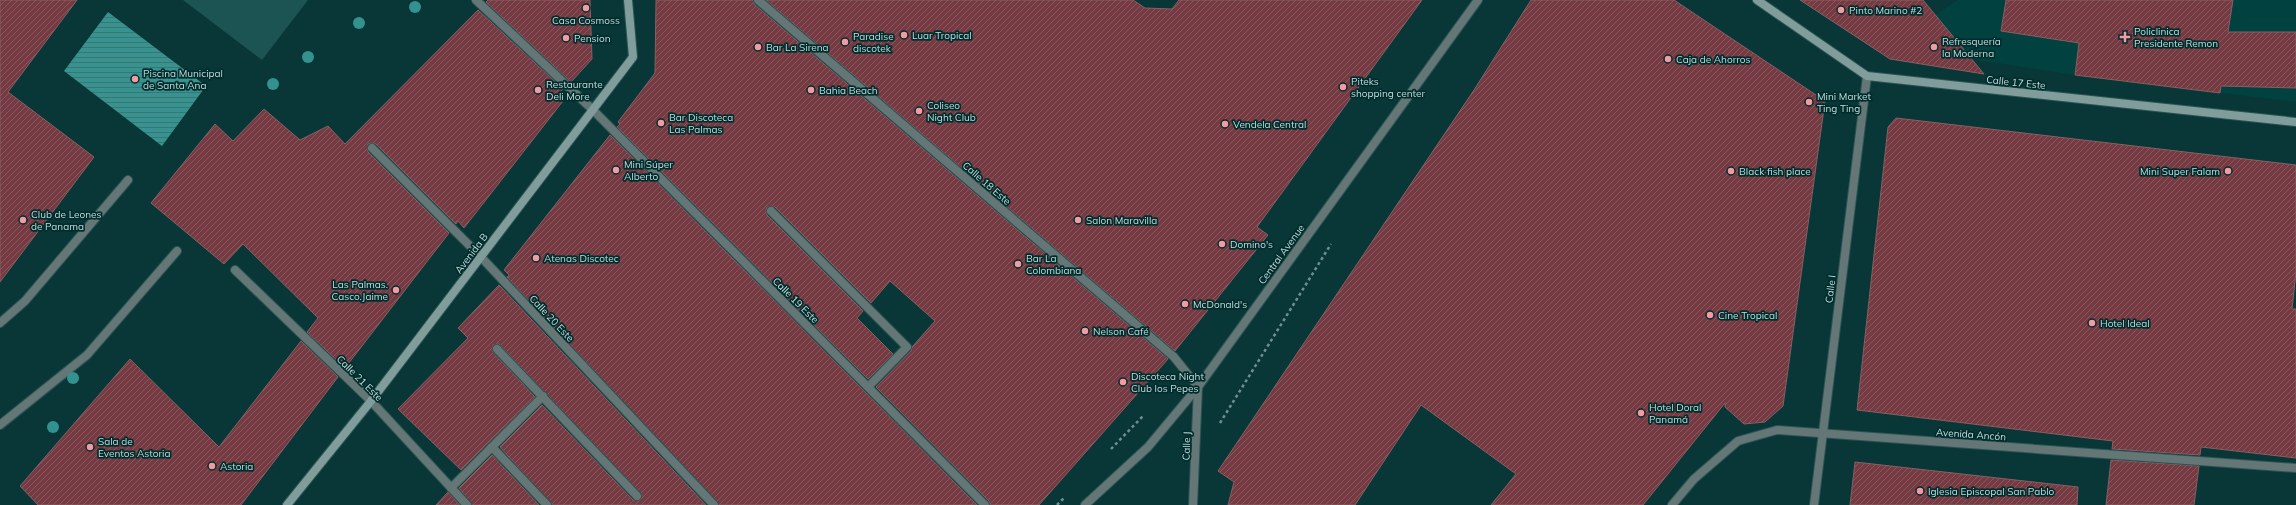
<svg xmlns="http://www.w3.org/2000/svg" width="2296" height="505" font-family="Mulish,sans-serif">
<style>
.built{fill:#014140}
.garden{fill:#1b5453}
.water{fill:url(#water-rules)}
.building{fill:url(#building-hatch);stroke:#856063}
.lines{fill:none;stroke-linecap:round;stroke-linejoin:round}
.lane-casing{stroke:#2b5554;stroke-width:10}
.street-casing{stroke:#2b5554;stroke-width:10}
.secondary-casing{stroke:#2b5554;stroke-width:10}
.path{stroke:#6f908f;stroke-width:2.5;stroke-dasharray:3 3;stroke-linecap:butt}
.lane{stroke:#647675;stroke-width:8}
.street{stroke:#647675;stroke-width:8}
.secondary{stroke:#809d9c;stroke-width:8}
.tree{fill:#33918f}
.poi-dot{fill:#f49aa3;stroke:#002d2d;stroke-width:1.5}
.labels{text-anchor:middle;stroke-width:3.5;stroke-linejoin:round;paint-order:stroke}
.poi-label{font-size:10px;fill:#c5dbda;stroke:#002d2d;text-anchor:start}
.street-label{font-size:10px;fill:#c5dbda;stroke:#002d2d}
</style>
<defs>
<pattern id="water-rules" width="6" height="5" patternUnits="userSpaceOnUse"><rect width="6" height="5" fill="#389290"/><path d="M0 2.5h6" fill="none" stroke="#397674"/></pattern>
<pattern id="building-hatch" width="6" height="6" patternUnits="userSpaceOnUse"><rect width="6" height="6" fill="#763a42"/><path d="M-1 1l2-2M0 6l6-6M5 7l2-2" fill="none" stroke="#88565d"/></pattern>
</defs>
<rect width="100%" height="100%" fill="#093737"/>
<path class="built" d="M1958,0H2296V102L2075,75L1971,59L1935,15Z"/>
<path class="garden" d="M183,0H308L262,60Z"/>
<path class="water" d="M108,12L206,86L162,146L64,71Z"/>
<g class="building">
<path d="M0,0H77L8,92L94,157L0,282Z"/>
<path d="M488,0H590L592,59L571,82L486,2Z"/>
<path d="M656,0H753L754,4L1168,359L1039,505H990L989,501L876,387L911,351L912,347L935,321L890,281L871,303L775,207H767L766,210L767,215L863,311L857,318L893,354L868,379L617,127L620,124L618,122L655,73Z"/>
<path d="M766,0H1133L1145,8L1172,9L1179,0H1422L1257,227L1268,235L1175,351Z"/>
<path d="M1531,0H1674L1825,101L1783,406L1765,422L1744,424L1725,407V403L1643,505H1491L1516,474L1421,405L1355,505H1228L1234,482L1218,471L1474,90Z"/>
<path d="M1800,0H1923L1984,74L1890,59Z"/>
<path d="M2006,0H2233L2228,32H2296V88L2221,86L2220,93L2075,75L2079,43L2001,31Z"/>
<path d="M478,10L563,89L557,95L563,101L464,228L458,221L456,224L376,144L371,143L368,144V152L449,233L345,368L307,332L318,318L243,244L224,264L151,203L215,124L233,141L264,109L300,140L328,126L345,144Z"/>
<path d="M1896,118L2296,165V272L2292,309H2296V458L2201,447L2200,455L2112,449L2113,441L1857,410L1888,127Z"/>
<path d="M610,135L977,505H719L507,277L509,275L504,270Z"/>
<path d="M499,285L706,505H552L500,447L542,405L633,500L639,501L642,495L499,344L493,345V352L535,397L461,470L398,409L468,338L458,328Z"/>
<path d="M301,341L338,377L241,505H38L20,486L130,359L219,447Z"/>
<path d="M492,455L539,505H472L459,488Z"/>
<path d="M2111,460L2199,466L2194,505H2106Z"/>
<path d="M1855,462L2078,487L2077,505H1850Z"/>
<path d="M448,492L460,505H436Z"/>
</g>
<g class="lines">
<g class="lane-casing">
<g id="lane">
<path d="M476,0L593,110"/>
<path d="M771,211L907,347L868,387"/>
<path d="M0,323L25,301L128,180"/>
<path d="M497,349L637,496"/>
<path d="M0,425L87,355L177,251"/>
<path d="M492,447L547,505"/>
<path d="M451,488L543,396"/>
</g>
</g>
<g class="street-casing">
<g id="street">
<path d="M758,0L1174,357L1198,387"/>
<path d="M593,110L985,505"/>
<path d="M372,148L481,257L714,505"/>
<path d="M235,270L371,401L467,505"/>
<path d="M1085,505L1148,447L1198,387L1478,0"/>
<path d="M1193,505L1198,387"/>
<path d="M1672,505L1694,479L1738,441L1777,430L2296,468"/>
<path d="M1814,505L1867,76"/>
</g>
</g>
<g class="secondary-casing">
<g id="secondary">
<path d="M1757,0L1867,76L2296,122"/>
<path d="M287,505L371,401L633,57L628,0"/>
</g>
</g>
<g class="path">
<path d="M1220,423L1331,244"/>
<path d="M1111,449L1144,415"/>
<path d="M1057,505L1064,498"/>
</g>
<use href="#lane" class="lane"/>
<use href="#street" class="street"/>
<use href="#secondary" class="secondary"/>
</g>
<g class="tree">
<circle cx="415" cy="7" r="6"/>
<circle cx="359" cy="23" r="6"/>
<circle cx="308" cy="57" r="6"/>
<circle cx="273" cy="84" r="6"/>
<circle cx="73" cy="378" r="6"/>
<circle cx="53" cy="427" r="6"/>
</g>
<g class="poi-dot">
<circle cx="586" cy="8" r="4"/>
<circle cx="1841" cy="10" r="4"/>
<circle cx="904" cy="35" r="4"/>
<path d="M2123 31h4v4h4v4h-4v4h-4v-4h-4v-4h4z"/>
<circle cx="566" cy="38" r="4"/>
<circle cx="845" cy="42" r="4"/>
<circle cx="758" cy="47" r="4"/>
<circle cx="1934" cy="47" r="4"/>
<circle cx="1668" cy="59" r="4"/>
<circle cx="135" cy="79" r="4"/>
<circle cx="1343" cy="87" r="4"/>
<circle cx="538" cy="90" r="4"/>
<circle cx="811" cy="90" r="4"/>
<circle cx="1809" cy="102" r="4"/>
<circle cx="919" cy="111" r="4"/>
<circle cx="661" cy="123" r="4"/>
<circle cx="1225" cy="124" r="4"/>
<circle cx="616" cy="170" r="4"/>
<circle cx="1731" cy="171" r="4"/>
<circle cx="2228" cy="171" r="4"/>
<circle cx="23" cy="220" r="4"/>
<circle cx="1078" cy="220" r="4"/>
<circle cx="1222" cy="244" r="4"/>
<circle cx="536" cy="258" r="4"/>
<circle cx="1018" cy="264" r="4"/>
<circle cx="396" cy="290" r="4"/>
<circle cx="1185" cy="304" r="4"/>
<circle cx="1710" cy="315" r="4"/>
<circle cx="2092" cy="323" r="4"/>
<circle cx="1085" cy="331" r="4"/>
<circle cx="1123" cy="382" r="4"/>
<circle cx="1641" cy="413" r="4"/>
<circle cx="90" cy="447" r="4"/>
<circle cx="212" cy="466" r="4"/>
<circle cx="1920" cy="491" r="4"/>
</g>
<g class="labels">
<g class="poi-label">
<text x="1849" y="14">Pinto Marino #2</text>
<text x="586" y="24" text-anchor="middle">Casa Cosmoss</text>
<text x="2134" y="35">Policlinica<tspan x="2134" dy="12">Presidente Remon</tspan></text>
<text x="912" y="39">Luar Tropical</text>
<text x="853" y="40">Paradise<tspan x="853" dy="12">discotek</tspan></text>
<text x="574" y="42">Pension</text>
<text x="1942" y="45">Refresquería<tspan x="1942" dy="12">la Moderna</tspan></text>
<text x="766" y="51">Bar La Sirena</text>
<text x="1676" y="63">Caja de Ahorros</text>
<text x="143" y="77">Piscina Municipal<tspan x="143" dy="12">de Santa Ana</tspan></text>
<text x="1351" y="85">Piteks<tspan x="1351" dy="12">shopping center</tspan></text>
<text x="546" y="88">Restaurante<tspan x="546" dy="12">Deli More</tspan></text>
<text x="819" y="94">Bahia Beach</text>
<text x="1817" y="100">Mini Market<tspan x="1817" dy="12">Ting Ting</tspan></text>
<text x="927" y="109">Coliseo<tspan x="927" dy="12">Night Club</tspan></text>
<text x="669" y="121">Bar Discoteca<tspan x="669" dy="12">Las Palmas</tspan></text>
<text x="1233" y="128">Vendela Central</text>
<text x="624" y="168">Mini Súper<tspan x="624" dy="12">Alberto</tspan></text>
<text x="1739" y="175">Black fish place</text>
<text x="2220" y="175" text-anchor="end">Mini Super Falam</text>
<text x="31" y="218">Club de Leones<tspan x="31" dy="12">de Panama</tspan></text>
<text x="1086" y="224">Salon Maravilla</text>
<text x="1230" y="248">Domino's</text>
<text x="544" y="262">Atenas Discotec</text>
<text x="1026" y="262">Bar La<tspan x="1026" dy="12">Colombiana</tspan></text>
<text x="388" y="288" text-anchor="end">Las Palmas.<tspan x="388" dy="12">Casco.Jaime</tspan></text>
<text x="1193" y="308">McDonald's</text>
<text x="1718" y="319">Cine Tropical</text>
<text x="2100" y="327">Hotel Ideal</text>
<text x="1093" y="335">Nelson Café</text>
<text x="1131" y="380">Discoteca Night<tspan x="1131" dy="12">Club los Pepes</tspan></text>
<text x="1649" y="411">Hotel Doral<tspan x="1649" dy="12">Panamá</tspan></text>
<text x="98" y="445">Sala de<tspan x="98" dy="12">Eventos Astoria</tspan></text>
<text x="220" y="470">Astoria</text>
<text x="1928" y="495">Iglesia Episcopal San Pablo</text>
</g>
<g class="street-label">
<text transform="translate(2016 82) rotate(6)" y="4">Calle 17 Este</text>
<text transform="translate(987 183) rotate(41)" y="4">Calle 18 Este</text>
<text transform="translate(471 253) rotate(-53)" y="4">Avenida B</text>
<text transform="translate(1281 254) rotate(-54)" y="4">Central Avenue</text>
<text transform="translate(1830 289) rotate(-83)" y="4">Calle I</text>
<text transform="translate(796 300) rotate(45)" y="4">Calle 19 Este</text>
<text transform="translate(552 318) rotate(47)" y="4">Calle 20 Este</text>
<text transform="translate(360 378) rotate(45)" y="4">Calle 21 Este</text>
<text transform="translate(1971 434) rotate(4)" y="4">Avenida Ancón</text>
<text transform="translate(1186 446) rotate(-88)" y="4">Calle J</text>
</g>
</g>
</svg>
